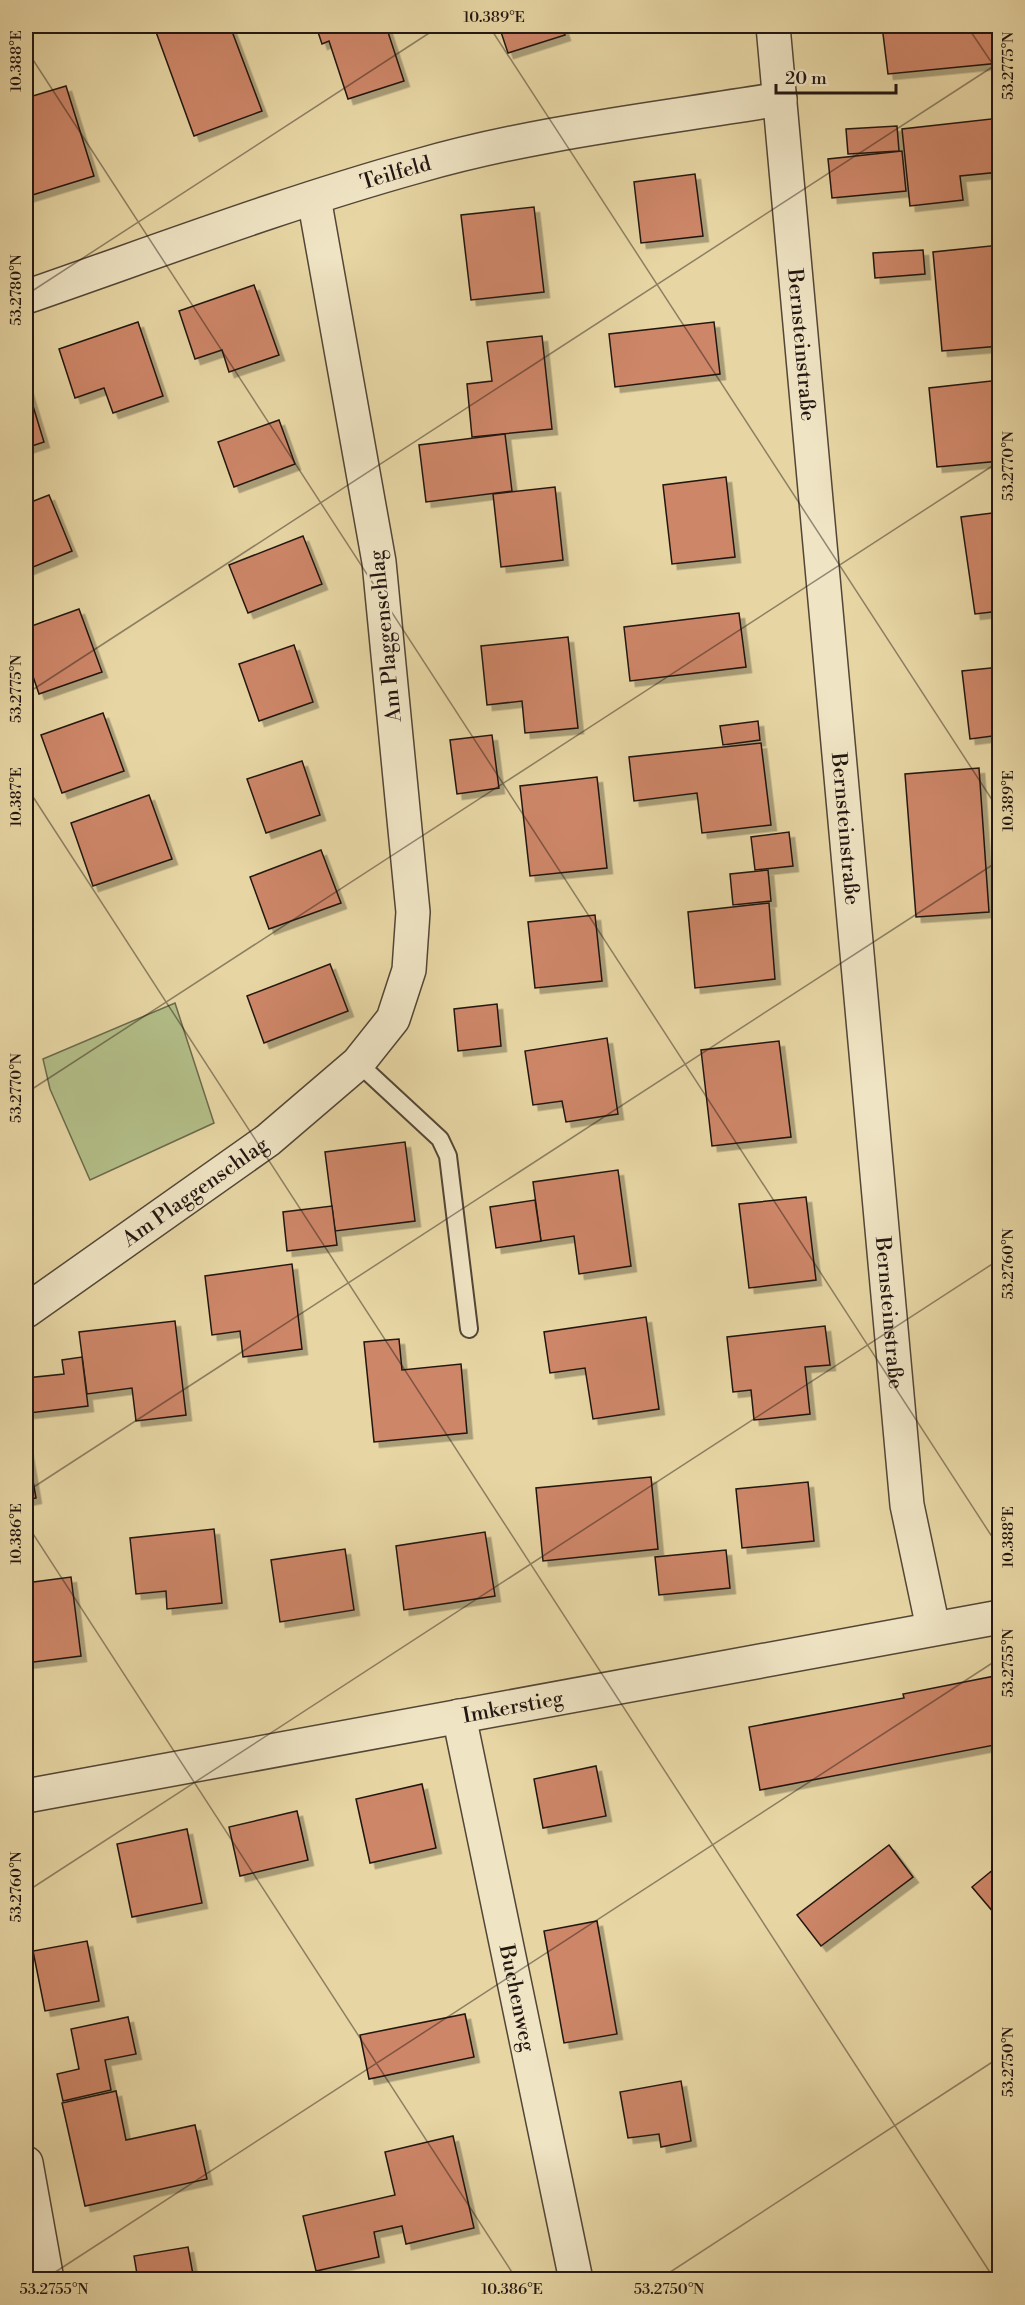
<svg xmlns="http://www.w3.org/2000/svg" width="1025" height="2305" font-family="'Libre Bodoni',serif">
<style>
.green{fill:#b3be88;stroke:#6a6a4c;stroke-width:1.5}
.building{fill:#cd8668;stroke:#221611;stroke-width:1.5;filter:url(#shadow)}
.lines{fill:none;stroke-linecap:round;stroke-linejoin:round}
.service-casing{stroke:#534636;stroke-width:20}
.minor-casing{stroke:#534636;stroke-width:36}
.service{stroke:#efe4c4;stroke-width:16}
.minor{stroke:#efe4c4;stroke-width:33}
.ticks{fill:none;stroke:#221611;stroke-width:1.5;stroke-opacity:0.45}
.labels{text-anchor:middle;stroke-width:5;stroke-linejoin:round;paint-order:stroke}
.street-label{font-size:21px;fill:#221611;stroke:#efe4c4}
.neatline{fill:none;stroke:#221611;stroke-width:2}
.ticks-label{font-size:15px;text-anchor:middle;fill:#221611}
</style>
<defs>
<filter id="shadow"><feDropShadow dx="5.5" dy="5.5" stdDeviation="0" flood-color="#0004"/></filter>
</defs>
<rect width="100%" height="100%" fill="#e7d6a4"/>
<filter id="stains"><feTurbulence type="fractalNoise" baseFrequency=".00333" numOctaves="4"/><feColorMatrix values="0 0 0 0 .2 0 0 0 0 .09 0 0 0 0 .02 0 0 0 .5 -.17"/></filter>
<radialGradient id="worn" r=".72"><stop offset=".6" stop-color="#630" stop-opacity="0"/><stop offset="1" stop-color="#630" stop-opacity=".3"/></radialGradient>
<path class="green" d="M175,1003L214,1123L90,1180L50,1089L43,1059Z"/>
<g class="building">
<path d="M174,26H230L262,111L194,136L156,32Z"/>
<path d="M316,26H386L404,81L348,99L329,41L322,44Z"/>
<path d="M499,26H562L565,35L508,53Z"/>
<path d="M882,26H1000V63L888,74Z"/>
<path d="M66,86L94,176L26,197V98Z"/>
<path d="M1000,118V172L960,176L963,200L910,206L902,129Z"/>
<path d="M897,126L899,151L848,154L846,129Z"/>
<path d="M902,151L906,191L832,198L828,159Z"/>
<path d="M695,174L703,236L641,243L634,182Z"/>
<path d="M534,207L544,292L471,300L461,215Z"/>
<path d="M1000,245V346L942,351L933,252Z"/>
<path d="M923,250L925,274L875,278L873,253Z"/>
<path d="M254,285L279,355L229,372L222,350L195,359L179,311Z"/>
<path d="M138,322L163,396L113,413L104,388L75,398L59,349Z"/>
<path d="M714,322L720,374L615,387L609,334Z"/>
<path d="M542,336L552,429L472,437L467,384L492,381L487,342Z"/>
<path d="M1000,380V461L937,467L929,388Z"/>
<path d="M26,383L44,442L26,448Z"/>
<path d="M279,420L295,464L234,487L218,442Z"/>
<path d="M505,434L512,491L426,502L419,445Z"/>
<path d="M726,477L735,557L672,564L663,485Z"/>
<path d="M555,487L563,560L501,567L493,494Z"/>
<path d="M49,495L72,551L26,570V504Z"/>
<path d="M1000,512V611L975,614L961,517Z"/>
<path d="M303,536L322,584L248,613L229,565Z"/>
<path d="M79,609L102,672L39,694L26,656V628Z"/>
<path d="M739,613L746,667L630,681L624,627Z"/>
<path d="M568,637L578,728L525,733L522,701L487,705L481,646Z"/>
<path d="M294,645L313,702L259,721L239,664Z"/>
<path d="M1000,667V735L970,739L962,671Z"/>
<path d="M103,713L124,771L62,793L41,735Z"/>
<path d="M758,721L760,740L723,745L720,726Z"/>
<path d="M492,735L499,788L457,794L450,740Z"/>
<path d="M761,743L771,825L702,833L697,793L634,801L629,757Z"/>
<path d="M302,761L320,815L266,833L247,779Z"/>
<path d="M979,768L989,912L916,917L905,774Z"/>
<path d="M597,777L607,868L530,876L520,786Z"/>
<path d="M149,795L172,859L93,886L71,823Z"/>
<path d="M789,832L793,866L755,870L751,837Z"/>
<path d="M321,850L341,903L269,929L250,877Z"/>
<path d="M768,870L771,901L733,905L730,874Z"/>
<path d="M769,903L775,979L695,988L688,912Z"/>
<path d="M595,915L602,981L535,988L528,922Z"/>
<path d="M330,964L348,1011L264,1043L247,996Z"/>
<path d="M1000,996V1031L994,997Z"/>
<path d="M497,1004L501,1046L458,1051L454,1009Z"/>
<path d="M607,1038L618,1114L566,1122L562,1101L533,1105L525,1051Z"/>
<path d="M779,1041L791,1137L712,1146L701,1050Z"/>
<path d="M405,1142L415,1221L335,1231L325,1152Z"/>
<path d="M618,1170L631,1266L579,1274L574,1236L541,1241L533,1182Z"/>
<path d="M806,1197L816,1280L749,1288L739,1204Z"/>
<path d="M535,1200L541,1241L496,1248L490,1207Z"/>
<path d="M332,1206L337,1245L287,1251L283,1212Z"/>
<path d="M292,1264L302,1349L243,1357L240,1331L212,1335L205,1276Z"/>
<path d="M646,1317L659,1409L593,1419L585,1368L550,1373L544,1332Z"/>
<path d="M175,1321L186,1415L136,1421L132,1388L87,1394L79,1332Z"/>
<path d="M825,1326L830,1365L805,1367L810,1414L754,1420L751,1390L733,1392L727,1337Z"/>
<path d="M399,1339L402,1370L461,1364L467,1433L374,1442L364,1342Z"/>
<path d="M82,1357L88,1406L29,1413L26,1378L64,1374L62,1360Z"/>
<path d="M26,1441L36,1498L26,1500Z"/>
<path d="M651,1477L658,1549L543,1561L536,1488Z"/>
<path d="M808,1482L814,1541L742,1548L736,1489Z"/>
<path d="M214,1529L222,1603L167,1609L166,1591L136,1594L130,1538Z"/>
<path d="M485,1532L495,1596L404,1610L396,1546Z"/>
<path d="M345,1549L354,1610L280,1622L271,1560Z"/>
<path d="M726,1550L730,1588L659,1595L655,1557Z"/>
<path d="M71,1577L81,1656L26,1663V1583Z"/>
<path d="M1000,1675V1744L760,1790L749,1727L904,1698L903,1694Z"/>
<path d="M596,1766L606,1816L543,1828L534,1779Z"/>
<path d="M422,1784L436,1848L370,1863L356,1799Z"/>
<path d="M297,1811L308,1860L240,1876L229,1827Z"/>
<path d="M187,1829L202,1903L132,1917L117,1844Z"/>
<path d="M889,1845L913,1877L821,1946L797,1915Z"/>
<path d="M1000,1864V1920L972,1887Z"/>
<path d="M597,1921L617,2034L564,2043L544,1931Z"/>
<path d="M87,1941L99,2001L45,2011L33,1951Z"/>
<path d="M465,2014L474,2057L369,2079L360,2035Z"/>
<path d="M128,2017L136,2054L105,2060L111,2090L63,2101L57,2074L79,2069L71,2029Z"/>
<path d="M681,2081L691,2141L661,2147L659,2134L628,2138L620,2092Z"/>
<path d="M116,2091L126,2140L195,2125L207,2179L85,2206L62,2103Z"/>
<path d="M453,2136L474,2228L406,2244L402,2226L374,2232L379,2257L316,2271L303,2216L395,2195L385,2152Z"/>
<path d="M188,2247L194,2280H138L134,2256Z"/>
</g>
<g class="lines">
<g class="service-casing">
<path id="service" d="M358,1063L440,1139L448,1156L469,1329"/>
</g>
<g class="minor-casing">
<g id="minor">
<path id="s1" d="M773,26L907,1505L933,1628"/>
<path id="s2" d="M26,297C156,252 285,203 418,166C536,132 659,119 780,99"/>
<path id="s3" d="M26,1311L268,1140L358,1063L393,1019L409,970L413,912L379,562L314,198"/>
<path id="s4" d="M459,1716L576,2280"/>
<path id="s5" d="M26,1796L1000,1617"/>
<path d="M26,2163L47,2280"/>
</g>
</g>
<use href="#service" class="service"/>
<use href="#minor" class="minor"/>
</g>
<path class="ticks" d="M489,26L1000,812M967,26L1000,75M26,49L1000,1549M26,295L440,26M26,694L1000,62M26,786L995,2280M26,1093L1000,461M26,1492L1000,860M26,1523L517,2280M26,1892L1000,1259M26,2260L38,2280M43,2280L1000,1658M658,2280L1000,2057"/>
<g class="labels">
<g class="street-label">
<text dy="7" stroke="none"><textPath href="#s2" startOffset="390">Teilfeld</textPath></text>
<text dy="7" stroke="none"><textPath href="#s1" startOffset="320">Bernsteinstraße</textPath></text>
<text transform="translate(385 636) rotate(-96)" y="7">Am Plaggenschlag</text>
<text dy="7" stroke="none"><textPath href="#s1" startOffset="806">Bernsteinstraße</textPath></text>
<text dy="7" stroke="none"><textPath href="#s3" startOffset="207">Am Plaggenschlag</textPath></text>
<text dy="7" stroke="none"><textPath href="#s1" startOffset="1292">Bernsteinstraße</textPath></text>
<text dy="7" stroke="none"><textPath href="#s5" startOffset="495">Imkerstieg</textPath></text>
<text dy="7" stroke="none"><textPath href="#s4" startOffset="288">Buchenweg</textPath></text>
</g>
</g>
<rect width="1025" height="2305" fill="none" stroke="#e7d6a4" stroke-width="66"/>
<path d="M776 84v9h120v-9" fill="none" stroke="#221611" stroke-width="3"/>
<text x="785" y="84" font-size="18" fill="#221611" stroke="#efe4c4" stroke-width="4.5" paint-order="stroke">20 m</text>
<rect x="33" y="33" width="959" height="2239" class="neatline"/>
<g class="ticks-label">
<text x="494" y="22">10.389°E</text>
<text transform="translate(16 61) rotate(-90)" y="5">10.388°E</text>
<text transform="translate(1008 66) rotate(-90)" y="5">53.2775°N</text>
<text transform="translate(16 290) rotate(-90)" y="5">53.2780°N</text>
<text transform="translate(1008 466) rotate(-90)" y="5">53.2770°N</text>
<text transform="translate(16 689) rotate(-90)" y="5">53.2775°N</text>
<text transform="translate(16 797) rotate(-90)" y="5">10.387°E</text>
<text transform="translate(1008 801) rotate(-90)" y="5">10.389°E</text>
<text transform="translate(16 1088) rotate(-90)" y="5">53.2770°N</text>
<text transform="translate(1008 1264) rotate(-90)" y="5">53.2760°N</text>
<text transform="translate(16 1534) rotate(-90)" y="5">10.386°E</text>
<text transform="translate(1008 1537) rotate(-90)" y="5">10.388°E</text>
<text transform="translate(1008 1663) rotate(-90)" y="5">53.2755°N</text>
<text transform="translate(16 1887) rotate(-90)" y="5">53.2760°N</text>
<text transform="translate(1008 2062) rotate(-90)" y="5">53.2750°N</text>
<text x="54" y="2294">53.2755°N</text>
<text x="512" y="2294">10.386°E</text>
<text x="669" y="2294">53.2750°N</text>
</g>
<rect width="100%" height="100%" filter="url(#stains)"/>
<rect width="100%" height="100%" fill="url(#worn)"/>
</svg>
